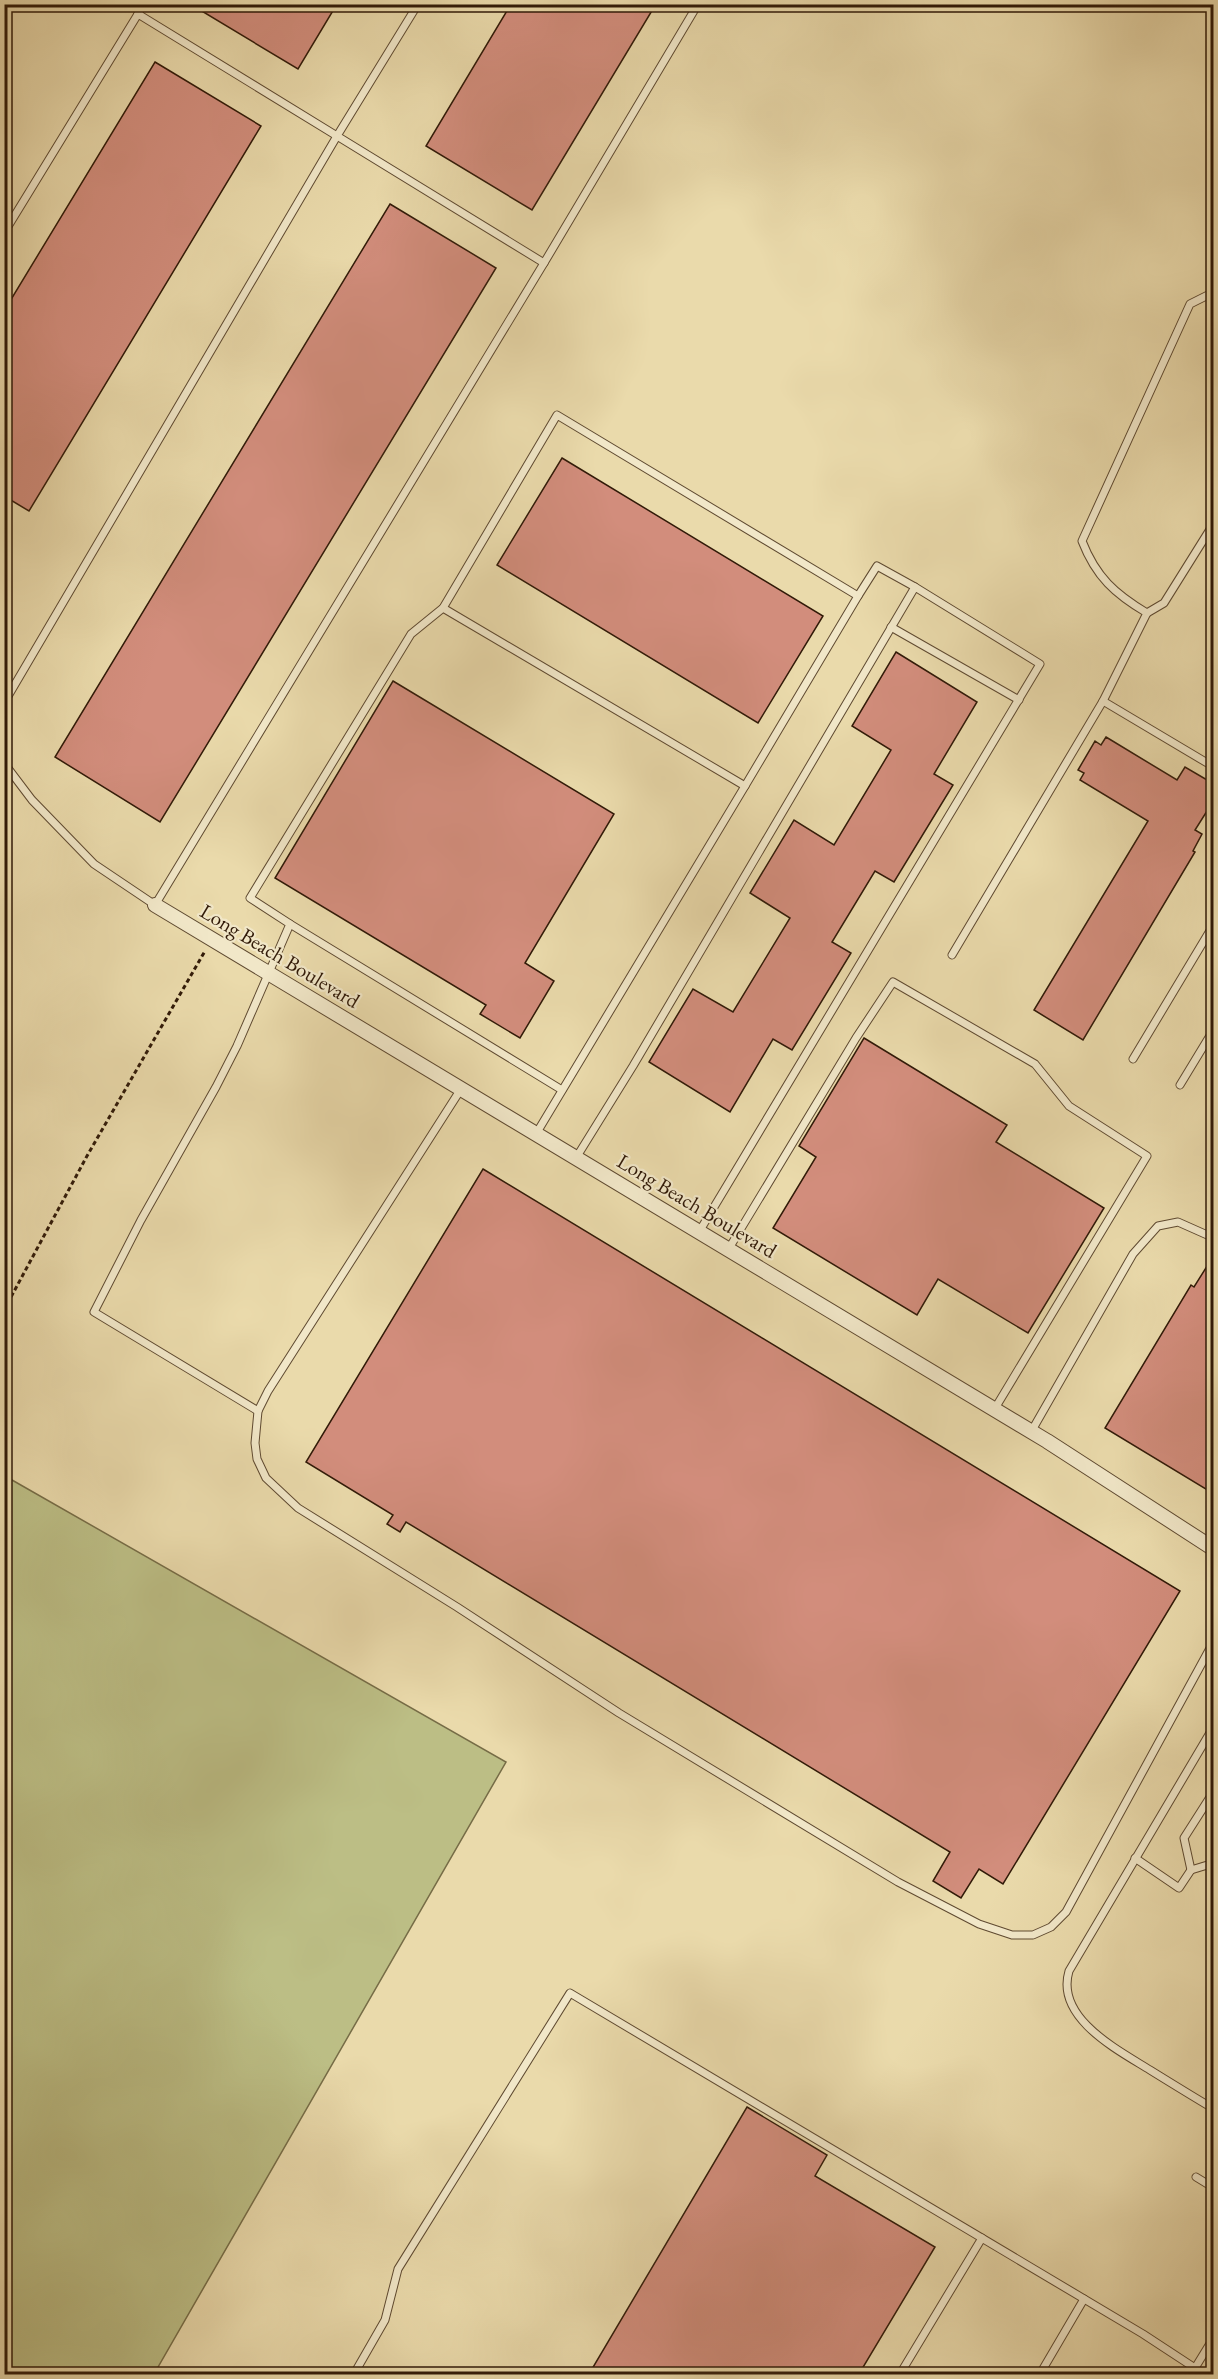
<svg xmlns="http://www.w3.org/2000/svg" width="1218" height="2379" font-family="'EB Garamond',serif">
<style>
.green{fill:#bcbe85;stroke:#766c46;stroke-width:1.5}
.building{fill:#d28d7c;stroke:#311a08;stroke-width:1.5}
.lines{fill:none;stroke-linecap:round;stroke-linejoin:round}
.service-casing{stroke:#5f4a31;stroke-width:9}
.minor-casing{stroke:#5f4a31;stroke-width:16}
.path{stroke:#311a08;stroke-width:3;stroke-dasharray:4.5 3;stroke-linecap:butt}
.service{stroke:#f1e7c8;stroke-width:7}
.minor{stroke:#f1e7c8;stroke-width:14}
.labels{text-anchor:middle;stroke-width:4.5;stroke-linejoin:round;paint-order:stroke}
.street-label{font-size:21px;fill:#311a08;stroke:#f1e7c8}
</style>
<rect width="100%" height="100%" fill="#eadaab"/>
<filter id="stains"><feTurbulence type="fractalNoise" baseFrequency=".00333" numOctaves="4"/><feColorMatrix values="0 0 0 0 .2 0 0 0 0 .09 0 0 0 0 .02 0 0 0 .5 -.17"/></filter>
<radialGradient id="worn" r=".72"><stop offset=".6" stop-color="#630" stop-opacity="0"/><stop offset="1" stop-color="#630" stop-opacity=".3"/></radialGradient>
<path class="green" d="M5,1476L506,1762L154,2374H5Z"/>
<g class="building">
<path d="M190,4H337L298,69Z"/>
<path d="M511,4H656L532,210L426,146Z"/>
<path d="M155,62L261,126L29,511L4,496V311Z"/>
<path d="M390,204L496,268L160,822L55,757Z"/>
<path d="M562,458L823,616L758,723L497,565Z"/>
<path d="M896,652L977,702L934,774L953,785L894,882L875,871L832,942L851,953L792,1050L773,1039L730,1112L649,1062L693,989L733,1012L790,918L750,893L794,820L834,845L891,750L852,726Z"/>
<path d="M393,681L614,814L525,963L554,981L520,1038L480,1014L486,1005L275,878Z"/>
<path d="M1106,737L1177,780L1185,767L1214,784V800L1195,830L1202,834L1193,851L1195,852L1083,1040L1034,1010L1148,821L1080,780L1084,773L1078,770L1095,741L1101,745Z"/>
<path d="M864,1038L1007,1125L996,1142L1104,1208L1028,1333L938,1279L917,1315L773,1228L816,1157L799,1146Z"/>
<path d="M483,1169L1180,1591L1003,1884L979,1869L961,1898L933,1881L950,1852L406,1522L400,1532L387,1524L393,1515L306,1462Z"/>
<path d="M1214,1255V1494L1105,1428L1191,1285L1194,1287Z"/>
<path d="M747,2107L827,2155L815,2176L935,2247L859,2374H589Z"/>
</g>
<g class="lines">
<g class="service-casing">
<g id="service">
<path d="M138,14L143,4"/>
<path d="M4,233L138,14L337,136L4,703"/>
<path d="M544,263L698,4"/>
<path d="M858,596L877,566L915,587"/>
<path d="M443,608L745,786L536,1134"/>
<path d="M1147,613L1164,603L1214,523"/>
<path d="M891,627L1019,700"/>
<path d="M1103,701L1214,767"/>
<path d="M4,763L32,800L94,864L155,905L544,263L337,136L418,4"/>
<path d="M290,924L562,1090"/>
<path d="M952,955L1103,701L1147,613C1115,594 1096,577 1082,541L1190,304L1214,292"/>
<path d="M1133,1059L1214,924"/>
<path d="M1180,1085L1214,1029"/>
<path d="M461,1089L268,1391L258,1411L255,1443L257,1459L266,1478L298,1508L457,1607L619,1713L898,1882L979,1924L1012,1935H1033L1051,1927L1066,1912L1214,1641"/>
<path d="M576,1158L633,1066L915,587L1040,664L699,1232"/>
<path d="M728,1250L856,1038L893,982L1035,1064L1069,1106L1147,1156L994,1410"/>
<path d="M258,1411L94,1312L141,1220L216,1087L237,1046L290,924L250,898L411,634L443,608L557,415L858,596L745,786"/>
<path d="M1031,1432L1133,1254L1158,1226L1178,1222L1214,1238"/>
<path d="M1214,1726L1069,1971C1055,2018 1118,2050 1150,2070C1171,2083 1192,2096 1214,2109"/>
<path d="M1135,1858L1179,1888L1191,1870L1214,1863"/>
<path d="M1191,1870L1184,1838L1214,1791"/>
<path d="M1196,2177L1214,2188"/>
<path d="M1195,2368L1214,2337"/>
<path d="M354,2374L385,2320L398,2269L570,1993L1143,2334L1204,2374"/>
<path d="M900,2374L982,2238"/>
<path d="M1040,2374L1084,2299"/>
</g>
</g>
<g class="minor-casing">
<path id="minor" d="M155,905L1047,1441L1214,1549"/>
</g>
<path class="path" d="M4,1310L87,1156L205,951"/>
<use href="#service" class="service"/>
<use href="#minor" class="minor"/>
</g>
<g class="labels">
<g class="street-label">
<text transform="translate(280 956) rotate(31)" y="7">Long Beach Boulevard</text>
<text transform="translate(697 1206) rotate(31)" y="7">Long Beach Boulevard</text>
</g>
</g>
<rect width="1218" height="2379" fill="none" stroke="#eadaab" stroke-width="24"/>
<rect x="6" y="6" width="1206" height="2367" fill="none" stroke="#311a08" stroke-width="3"/>
<rect x="12" y="12" width="1194" height="2355" fill="none" stroke="#311a08" stroke-width="1.5"/>
<rect width="100%" height="100%" filter="url(#stains)"/>
<rect width="100%" height="100%" fill="url(#worn)"/>
</svg>
